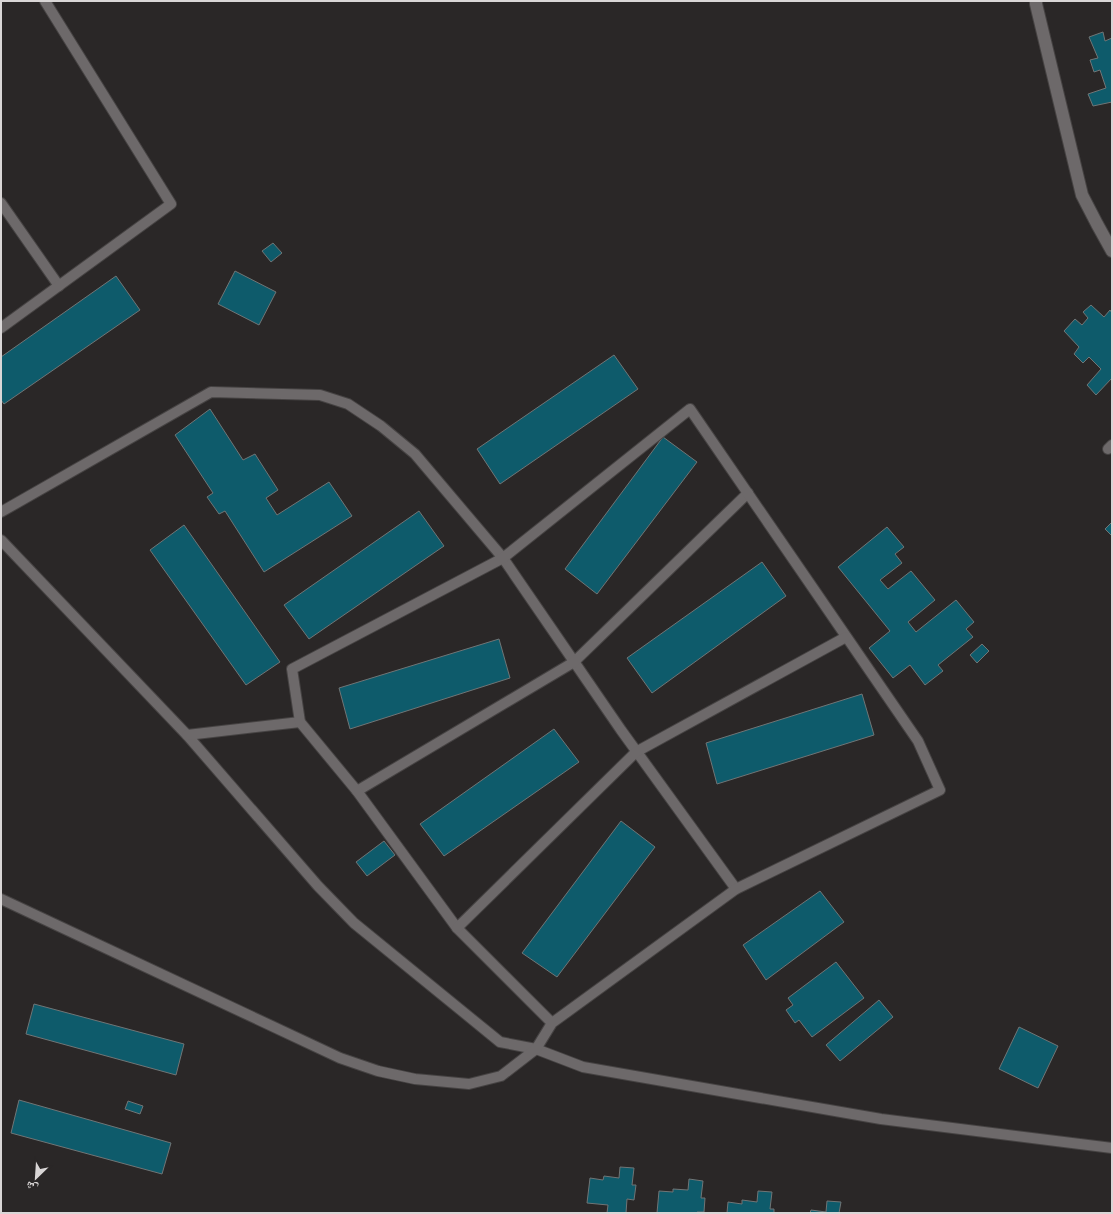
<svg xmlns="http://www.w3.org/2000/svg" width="1113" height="1214" font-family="'Work Sans','Noto Naskh Arabic',sans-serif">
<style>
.building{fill:#0e5b6b;stroke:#707576}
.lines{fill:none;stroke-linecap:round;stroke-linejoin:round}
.service-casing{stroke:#464343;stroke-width:12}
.minor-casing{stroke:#464343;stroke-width:14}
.service{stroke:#6d696a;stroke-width:10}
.minor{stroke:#6d696a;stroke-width:12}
</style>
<rect width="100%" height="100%" fill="#2a2727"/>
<g class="building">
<path d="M1103,32L1105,41L1112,38V102L1093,106L1088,94L1106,88L1100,70L1094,72L1090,60L1098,58L1089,37Z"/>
<path d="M273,243L282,253L271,262L262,251Z"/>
<path d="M235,271L276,292L259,325L218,304Z"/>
<path d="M116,276L140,310L4,404L1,400V357Z"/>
<path d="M1091,305L1104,317L1110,310L1112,313V378L1096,395L1087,385L1101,369L1089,357L1083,363L1074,354L1079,347L1064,331L1075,319L1082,325L1088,318L1083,312Z"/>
<path d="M614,355L638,389L500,484L477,449Z"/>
<path d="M210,409L243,460L255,454L278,490L266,498L277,515L329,482L352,516L264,572L225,511L219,514L207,497L213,493L175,435Z"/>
<path d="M663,437L697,462L597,594L565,569Z"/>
<path d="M419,511L444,546L309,639L284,605Z"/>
<path d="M1112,522V536L1105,529Z"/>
<path d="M184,525L280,662L246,685L150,550Z"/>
<path d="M887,527L904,547L895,554L902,563L880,580L888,589L911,571L935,600L908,622L916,632L956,600L974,622L966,629L973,637L938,665L943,671L925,685L910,665L893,678L869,648L890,631L838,567Z"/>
<path d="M762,562L786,596L652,693L627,658Z"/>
<path d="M499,639L510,678L350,729L339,688Z"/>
<path d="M982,644L989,651L977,663L970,655Z"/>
<path d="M862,694L874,735L717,784L706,743Z"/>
<path d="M554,729L579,762L444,856L420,824Z"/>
<path d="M621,821L655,847L557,977L522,953Z"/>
<path d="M384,841L395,855L367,876L356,862Z"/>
<path d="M820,891L844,922L766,980L743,945Z"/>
<path d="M836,962L864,998L812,1037L799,1020L795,1023L786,1010L793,1005L788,998Z"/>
<path d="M879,1000L893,1017L840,1061L826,1045Z"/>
<path d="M34,1004L184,1044L176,1075L26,1034Z"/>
<path d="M1019,1027L1058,1046L1038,1088L999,1069Z"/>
<path d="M19,1100L171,1143L162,1174L11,1133Z"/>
<path d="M128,1101L143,1106L140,1114L125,1109Z"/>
<path d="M620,1167L634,1168L632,1185H636L634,1200L627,1199L626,1213H607L608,1205L587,1203L590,1178L603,1180L604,1176L619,1178Z"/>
<path d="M689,1179L703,1181L701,1198H705L704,1212H697V1213H657L659,1191L673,1192V1189L688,1190Z"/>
<path d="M758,1191L772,1192L770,1209H774V1213H727L728,1202L742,1204V1200L757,1202Z"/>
<path d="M827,1201L841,1202L839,1213H810L811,1210L826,1212Z"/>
</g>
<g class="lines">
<g class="service-casing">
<g id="service">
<path d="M1,203L59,286"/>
<path d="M1,328L171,204L45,1"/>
<path d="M1108,449L1112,445"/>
<path d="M1,512L211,392L320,395L348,404L381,426L415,454L503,558L621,730L736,889"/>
<path d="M1,540L187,735L318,886L354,923L500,1042L536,1049L583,1067L881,1119L1112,1148"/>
<path d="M187,735L300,722"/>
<path d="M357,791L574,662L748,493"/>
<path d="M1,899L340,1058L378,1071L415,1079L469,1084L501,1076L536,1049L552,1023L736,889L940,790L918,741L690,409L503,558L292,669L300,722L357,791L457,928L552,1023"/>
<path d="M457,928L636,752L846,637"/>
</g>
</g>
<g class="minor-casing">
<path id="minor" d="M1036,1V4L1082,195L1097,224L1112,251"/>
</g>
<use href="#service" class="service"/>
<use href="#minor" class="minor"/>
</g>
<rect width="1113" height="1214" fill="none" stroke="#d9d6d6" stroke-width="4"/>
<g transform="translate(36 1178) rotate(205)" stroke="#2a2727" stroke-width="3" paint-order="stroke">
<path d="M0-3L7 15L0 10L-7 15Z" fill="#d9d6d6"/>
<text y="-6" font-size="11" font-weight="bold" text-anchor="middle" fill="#d9d6d6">ش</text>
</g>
</svg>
